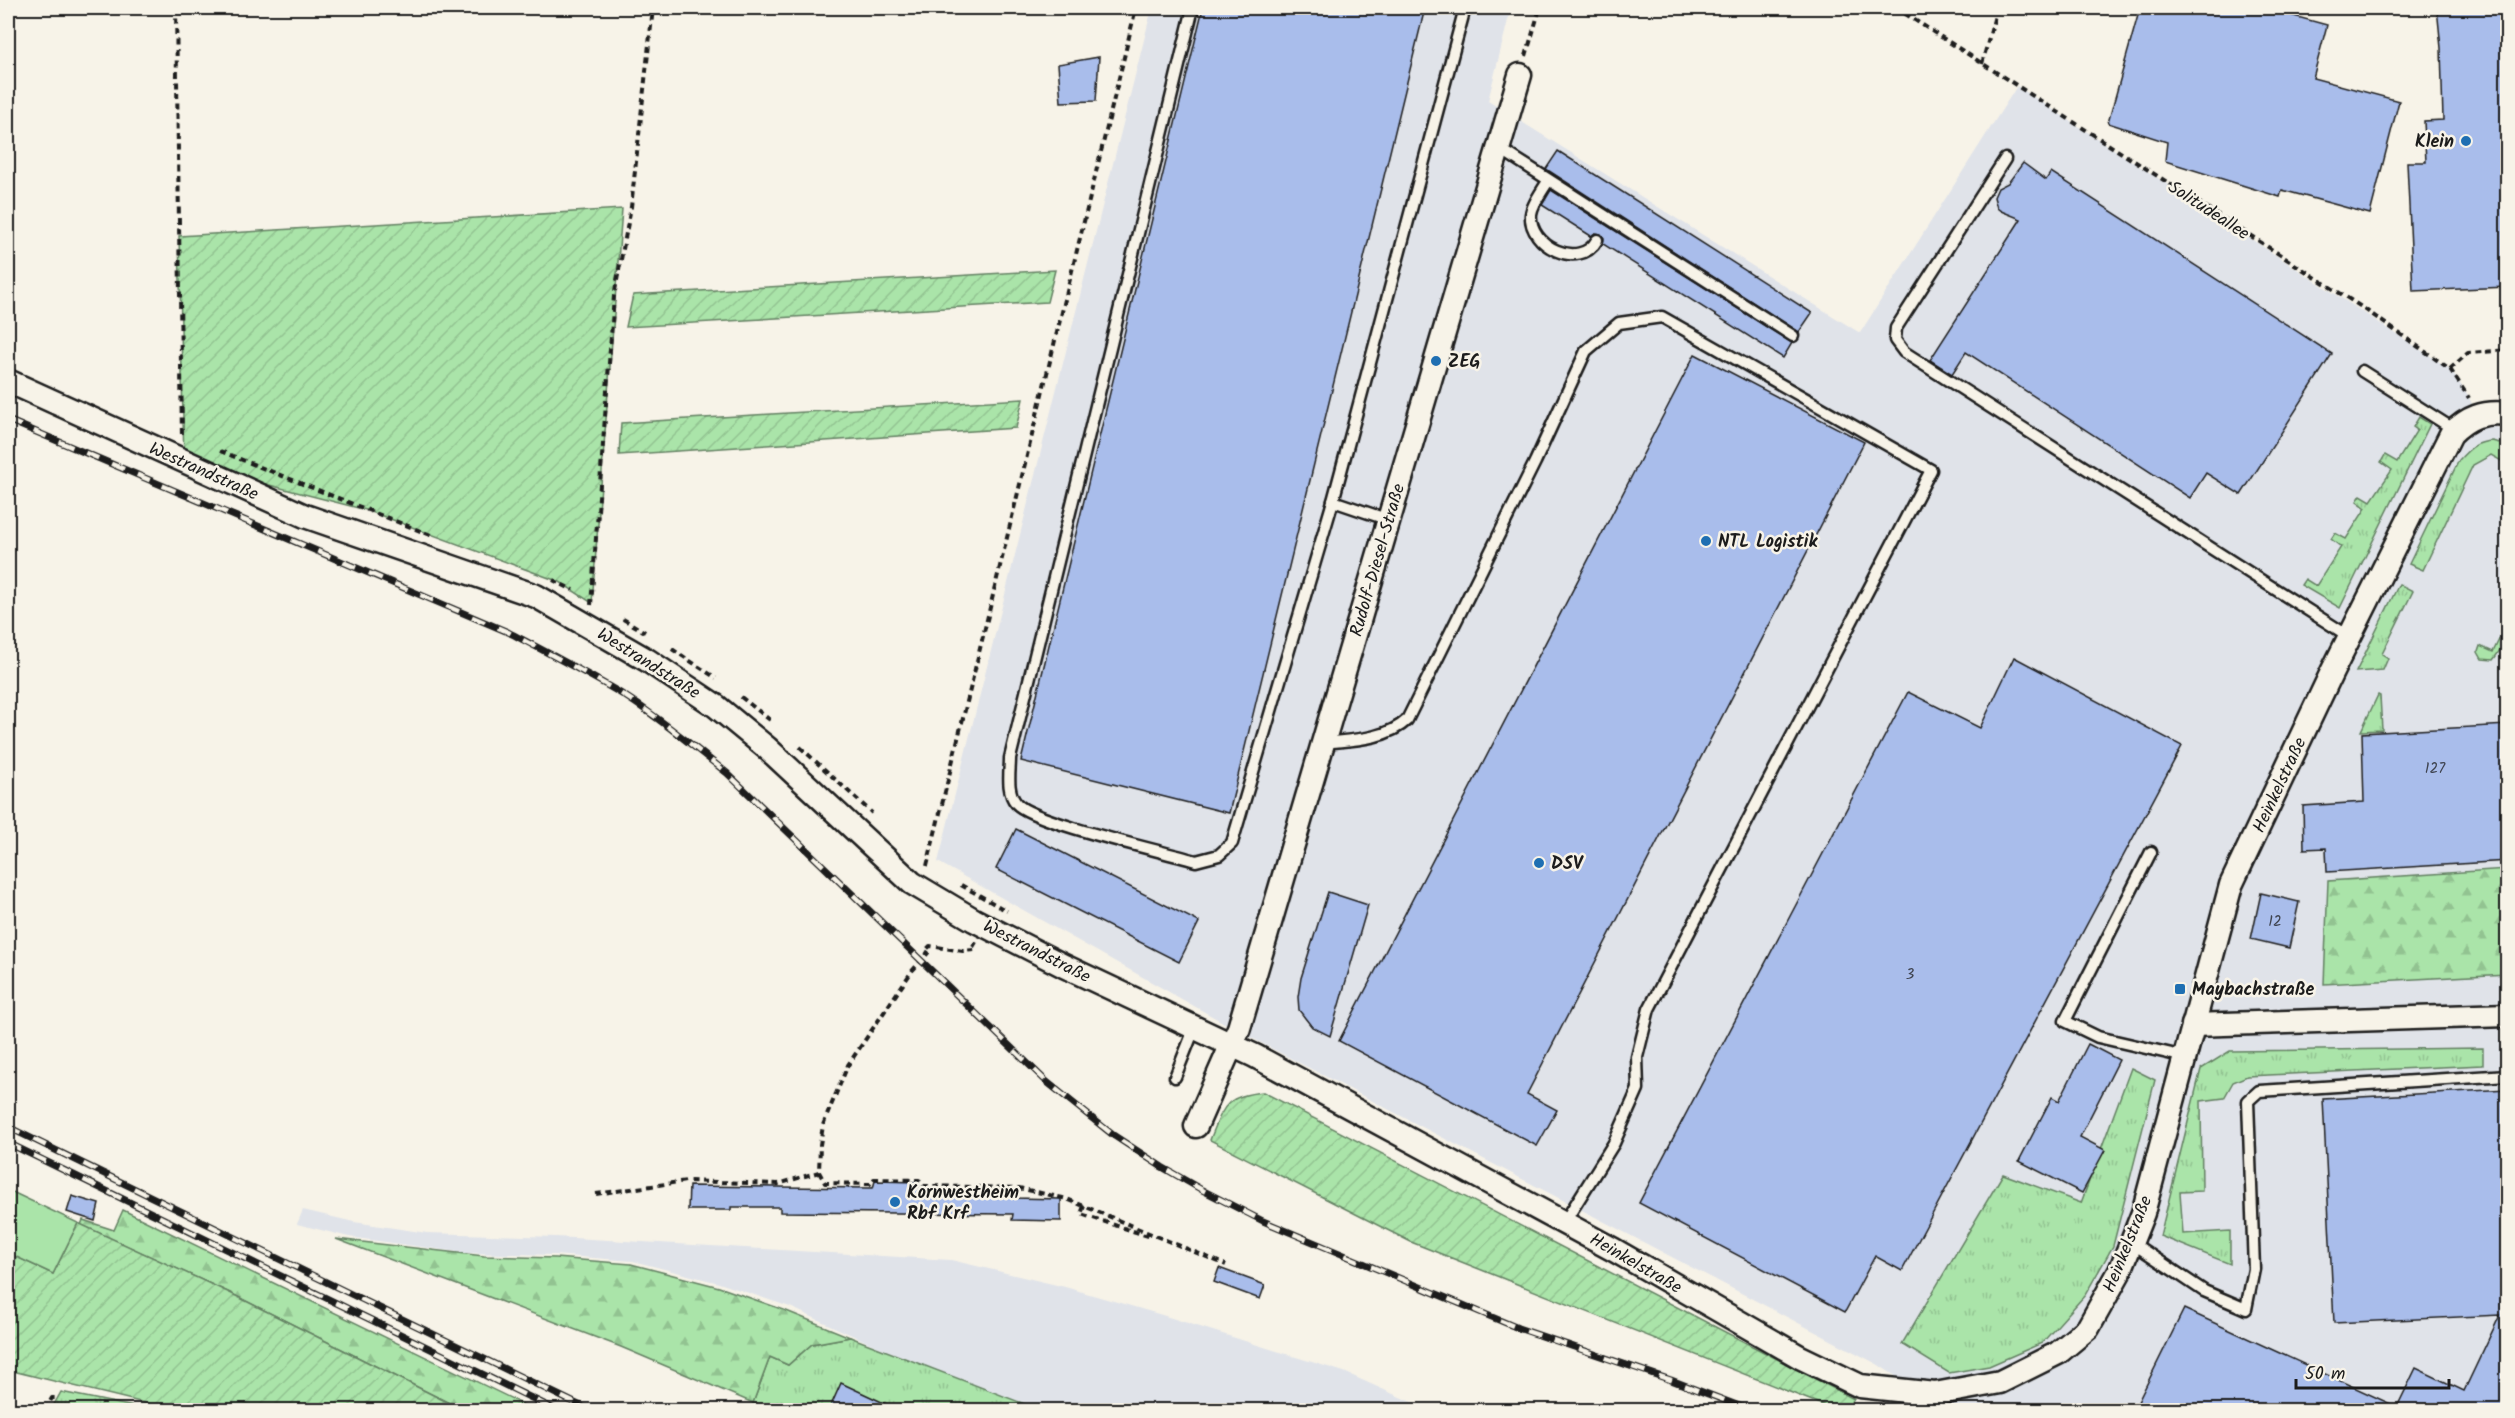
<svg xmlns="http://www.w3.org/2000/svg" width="2515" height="1418" font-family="Kalam,sans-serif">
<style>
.built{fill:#e0e3e9}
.grass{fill:url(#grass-tufts);stroke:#638062;stroke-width:1.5}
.forest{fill:url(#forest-firs);stroke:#638062;stroke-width:1.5}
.garden{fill:url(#garden-furrows);stroke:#638062;stroke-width:1.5}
.pitch{fill:#aae4a9;stroke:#638062;stroke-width:1.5}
.building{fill:#a9bdeb;stroke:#1c1c1c;stroke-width:1.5}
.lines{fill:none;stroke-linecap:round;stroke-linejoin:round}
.lane-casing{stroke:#1c1c1c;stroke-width:15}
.street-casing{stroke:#1c1c1c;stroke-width:27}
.path{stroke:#1c1c1c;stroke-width:4;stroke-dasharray:6 4.5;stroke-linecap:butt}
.lane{stroke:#f7f3e8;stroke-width:10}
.street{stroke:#f7f3e8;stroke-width:22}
.rail-casing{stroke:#1c1c1c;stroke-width:7}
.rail{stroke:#f7f3e8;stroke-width:4.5;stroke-dasharray:14;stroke-linecap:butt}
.poi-dot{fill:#1f6fb2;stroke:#f7f3e8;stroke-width:2}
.labels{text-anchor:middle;stroke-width:5;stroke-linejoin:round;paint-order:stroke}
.number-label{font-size:15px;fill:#3f4450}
.poi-label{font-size:18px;font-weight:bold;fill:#1c1c1c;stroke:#f7f3e8;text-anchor:start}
.street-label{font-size:18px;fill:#1c1c1c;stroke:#f7f3e8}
</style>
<defs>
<pattern id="grass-tufts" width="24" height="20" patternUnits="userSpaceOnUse" patternTransform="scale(1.5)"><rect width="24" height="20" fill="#aae4a9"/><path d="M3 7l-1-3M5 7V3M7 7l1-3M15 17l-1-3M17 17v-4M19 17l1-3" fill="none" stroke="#92c391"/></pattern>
<pattern id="forest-firs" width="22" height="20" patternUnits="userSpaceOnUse" patternTransform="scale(1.5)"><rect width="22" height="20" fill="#aae4a9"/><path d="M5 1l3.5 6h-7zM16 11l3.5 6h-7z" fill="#92c391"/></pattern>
<pattern id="garden-furrows" width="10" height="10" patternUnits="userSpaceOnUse" patternTransform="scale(1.5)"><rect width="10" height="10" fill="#aae4a9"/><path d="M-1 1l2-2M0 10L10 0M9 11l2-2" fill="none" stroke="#92c391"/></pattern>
</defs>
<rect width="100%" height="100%" fill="#f7f3e8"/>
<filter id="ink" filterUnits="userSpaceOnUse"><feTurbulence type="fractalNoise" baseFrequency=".0167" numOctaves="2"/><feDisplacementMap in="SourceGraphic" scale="12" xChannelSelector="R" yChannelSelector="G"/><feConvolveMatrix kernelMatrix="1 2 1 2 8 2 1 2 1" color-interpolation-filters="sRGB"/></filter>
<g filter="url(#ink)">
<g class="built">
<path d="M1152,8H1511L1488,101L1860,333L2017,86L2450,369L2468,395L2477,415L2507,433V1410H1948L1877,1364L1242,1033L938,862Z"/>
<path d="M303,1210L354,1222L427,1233L556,1237L951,1260L1065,1287L1162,1315L1344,1372L1429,1410H1040L878,1347L790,1307L719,1283L633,1261L554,1255L465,1253L349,1237L297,1224Z"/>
</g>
<g class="grass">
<path d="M2419,417L2430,424L2340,608L2301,585L2305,579L2316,586L2341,547L2331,539L2335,533L2346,539L2366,508L2357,501L2361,495L2371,501L2392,470L2381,462L2385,455L2397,462L2417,430L2413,427Z"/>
<path d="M2492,441L2507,445V464L2491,455L2473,465L2423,570L2409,564L2459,460C2470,448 2476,442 2492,441Z"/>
<path d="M2399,584L2413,591L2382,654L2388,658L2383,670L2356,672Z"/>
<path d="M2507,623C2508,636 2501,650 2493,660L2482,659L2478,652L2480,646L2493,652Z"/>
<path d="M2378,695L2380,696L2382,730L2361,731Z"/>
<path d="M2483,1048V1065L2247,1076L2233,1082L2224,1098L2201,1101L2202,1191L2180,1192L2183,1234L2230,1231V1264L2160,1236L2201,1069L2230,1051Z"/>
<path d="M2131,1068L2155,1080L2113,1246L2085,1295L2042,1343L1989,1366L1949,1373L1902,1344L2003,1174L2081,1203Z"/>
<path d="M850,1337L1040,1410H769L753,1403L770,1357L788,1365L812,1344Z"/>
<path d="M61,1392L149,1410H51Z"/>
</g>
<g class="forest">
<path d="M2507,869V974L2324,984L2328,881Z"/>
<path d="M123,1210L535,1410H463L230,1293L81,1225L83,1220L114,1230Z"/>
<path d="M336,1239L484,1256L555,1258L631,1264L719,1287L784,1310L850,1337L812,1344L788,1365L770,1357L753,1403L621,1347Z"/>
</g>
<g class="garden">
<path d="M622,209L592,603L560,582L366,510L184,463L179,236Z"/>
<path d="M1055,270L1047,302L626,327L633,295Z"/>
<path d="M1023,399L1016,428L619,455L621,423Z"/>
<path d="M1263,1092L1854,1399L1847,1410H1835L1411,1242L1210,1140C1224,1106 1224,1096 1263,1092Z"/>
<path d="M78,1223L230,1293L463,1410H173L8,1370V1253L53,1274Z"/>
</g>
<path class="pitch" d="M8,1190L78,1223L53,1274L8,1253Z"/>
<g class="building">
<path d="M1203,8H1425L1229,813L1021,761Z"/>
<path d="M2140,8H2264L2327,25L2313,78L2399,101L2370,214L2282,190L2280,197L2165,161L2167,142L2108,123Z"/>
<path d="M2437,8H2508V287L2413,291L2407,162H2426L2424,121L2443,120L2441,48Z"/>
<path d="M1099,57L1096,101L1061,102L1058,64Z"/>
<path d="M1558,151L1812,313L1799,332L1546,169Z"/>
<path d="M2023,163L2046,180L2051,172L2332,354L2241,495L2206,473L2190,498L1966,352L1952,374L1930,360L2021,219L2001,211L1997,208L1994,197L1998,188L2008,183Z"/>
<path d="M1551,190L1792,343L1783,358L1603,244L1604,238L1601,234L1595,233L1591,236L1542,205Z"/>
<path d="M1695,354L1864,442L1527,1094L1557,1110L1537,1146L1339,1041Z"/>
<path d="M2014,657L2182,746L1902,1271L1875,1256L1845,1312L1639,1203L1908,692L1980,728Z"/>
<path d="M2508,725V861L2327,872L2326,848L2304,849L2303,806L2364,802L2362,733Z"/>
<path d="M1016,829L1199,922L1179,962L996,869Z"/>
<path d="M1328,892L1368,905L1330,1036L1312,1027L1305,1018L1299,1010L1298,997L1301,978Z"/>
<path d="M2261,893L2299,902L2289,948L2251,939Z"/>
<path d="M2088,1044L2119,1060L2080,1137L2105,1150L2082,1193L2019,1161L2052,1097L2059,1101Z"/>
<path d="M2508,1089V1410H2134L2184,1309L2397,1407L2416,1368L2464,1391L2500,1315L2334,1323L2323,1099Z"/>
<path d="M875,1181L918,1182L920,1191L1013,1193V1198L1061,1199V1221L1012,1220L1013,1214L780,1212V1207H731V1210H688L689,1186L873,1188Z"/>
<path d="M72,1196L99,1204L95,1221L67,1212Z"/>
<path d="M1219,1268L1265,1285L1260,1299L1214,1282Z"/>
<path d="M841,1383L899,1410H829Z"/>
</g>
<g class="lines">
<g class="lane-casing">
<g id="lane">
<path d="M1193,8L1010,758C1010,772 1006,791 1016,803C1031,822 1166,852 1196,861L1219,855L1232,843L1333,501L1465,8"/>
<path d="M1499,148L1793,336"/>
<path d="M2005,159L1896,328L1895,340L1904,352L2350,637"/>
<path d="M1548,181C1543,190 1532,204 1531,214C1528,246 1580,271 1597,240"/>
<path d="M2362,371L2455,430"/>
<path d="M1333,501L1389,520"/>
<path d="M1323,743C1350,740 1386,740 1407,720L1535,462L1586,351L1619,323L1662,317L1931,470L1649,1009L1637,1057L1638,1089L1614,1143L1564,1223"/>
<path d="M2151,852L2065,1021L2098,1037L2185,1057"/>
<path d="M1175,1077L1195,1027"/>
<path d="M2131,1242L2204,1291L2246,1309L2254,1269L2248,1101L2259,1091L2508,1075"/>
</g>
</g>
<g class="street-casing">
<g id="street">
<path d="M8,381L305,516L536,596L647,660L716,706L767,748L912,883L974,920L1064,966L1255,1056L1614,1250L1800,1357L1860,1386L1935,1394L2000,1382L2058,1353L2088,1328L2120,1271L2143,1213L2231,885L2332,672L2451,434C2468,417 2483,411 2508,414"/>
<path d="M2193,1025L2508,1015"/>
<path d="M1196,1126L1239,1028L1520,75"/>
</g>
</g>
<g class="path">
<path d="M176,8L182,438"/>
<path d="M1896,8L2363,308L2450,369L2469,398"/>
<path d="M1526,56L1540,8"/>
<path d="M1982,64L1997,8"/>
<path d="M8,356L16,360"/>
<path d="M2450,369L2468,353L2508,350"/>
<path d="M220,451L433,536"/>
<path d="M553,580L573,590"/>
<path d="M591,605L614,296L631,207L653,8"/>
<path d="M623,619L645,632"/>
<path d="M672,649L716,678"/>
<path d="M741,697L770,720"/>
<path d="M2505,708H2508"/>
<path d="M800,747L872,813"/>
<path d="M927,866L1136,8"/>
<path d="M961,885L1007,911"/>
<path d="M819,1172L825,1183L870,1184L874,1179L919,1180L924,1186L1019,1188L1067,1199L1226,1265"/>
<path d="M596,1194L686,1181L778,1184L819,1172L820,1145L823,1125L848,1065L912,971L928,953L925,951L930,946L963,951L975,950L973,947L976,942"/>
<path d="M1084,1206L1081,1214L1151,1237"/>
<path d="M45,1410L52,1398H57"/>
<path d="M1103,1410V1408"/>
</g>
<use href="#lane" class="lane"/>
<use href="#street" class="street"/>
<g class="rail-casing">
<g id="rail">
<path d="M8,420L508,632C548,653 587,673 625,696C661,719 694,747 727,773L1047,1082L1113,1135L1162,1167L1204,1191L1263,1221L1518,1328L1671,1380L1750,1410"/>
<path d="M8,1127L589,1410"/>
<path d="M8,1143L556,1410"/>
</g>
</g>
<use href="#rail" class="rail"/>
</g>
</g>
<g class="poi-dot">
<circle cx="2466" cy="141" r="6"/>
<circle cx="1436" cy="361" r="6"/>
<circle cx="1706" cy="541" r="6"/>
<circle cx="1539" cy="863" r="6"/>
<rect x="2174" y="983" width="12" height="12" rx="3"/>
<circle cx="895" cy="1202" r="6"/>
</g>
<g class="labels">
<g class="number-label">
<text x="2435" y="773">127</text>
<text x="2275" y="926">12</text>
<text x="1910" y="979">3</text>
</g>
<g class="poi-label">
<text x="2454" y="147" text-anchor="end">Klein</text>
<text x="1448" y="367">ZEG</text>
<text x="1718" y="547">NTL Logistik</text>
<text x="1551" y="869">DSV</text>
<text x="2192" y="995">Maybachstraße</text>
<text x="907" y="1198">Kornwestheim<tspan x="907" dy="21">Rbf Krf</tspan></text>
</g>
<g class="street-label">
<text transform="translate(2209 210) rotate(33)" y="6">Solitudeallee</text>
<text transform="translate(204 471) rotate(24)" y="6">Westrandstraße</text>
<text transform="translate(1377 560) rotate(-74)" y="6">Rudolf-Diesel-Straße</text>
<text transform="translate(649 663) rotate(32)" y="6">Westrandstraße</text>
<text transform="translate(2279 785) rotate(-65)" y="6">Heinkelstraße</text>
<text transform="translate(1037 951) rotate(27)" y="6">Westrandstraße</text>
<text transform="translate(2127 1244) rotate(-68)" y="6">Heinkelstraße</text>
<text transform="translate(1636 1263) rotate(30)" y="6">Heinkelstraße</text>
</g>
</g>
<rect width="2515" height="1418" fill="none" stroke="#f7f3e8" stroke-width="30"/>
<rect x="15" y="15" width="2485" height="1388" fill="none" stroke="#1c1c1c" stroke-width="2" filter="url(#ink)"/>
<path d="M2296 1379v9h153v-9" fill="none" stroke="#1c1c1c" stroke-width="3"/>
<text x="2305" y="1379" font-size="18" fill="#1c1c1c" stroke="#f7f3e8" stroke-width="4.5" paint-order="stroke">50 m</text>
</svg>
